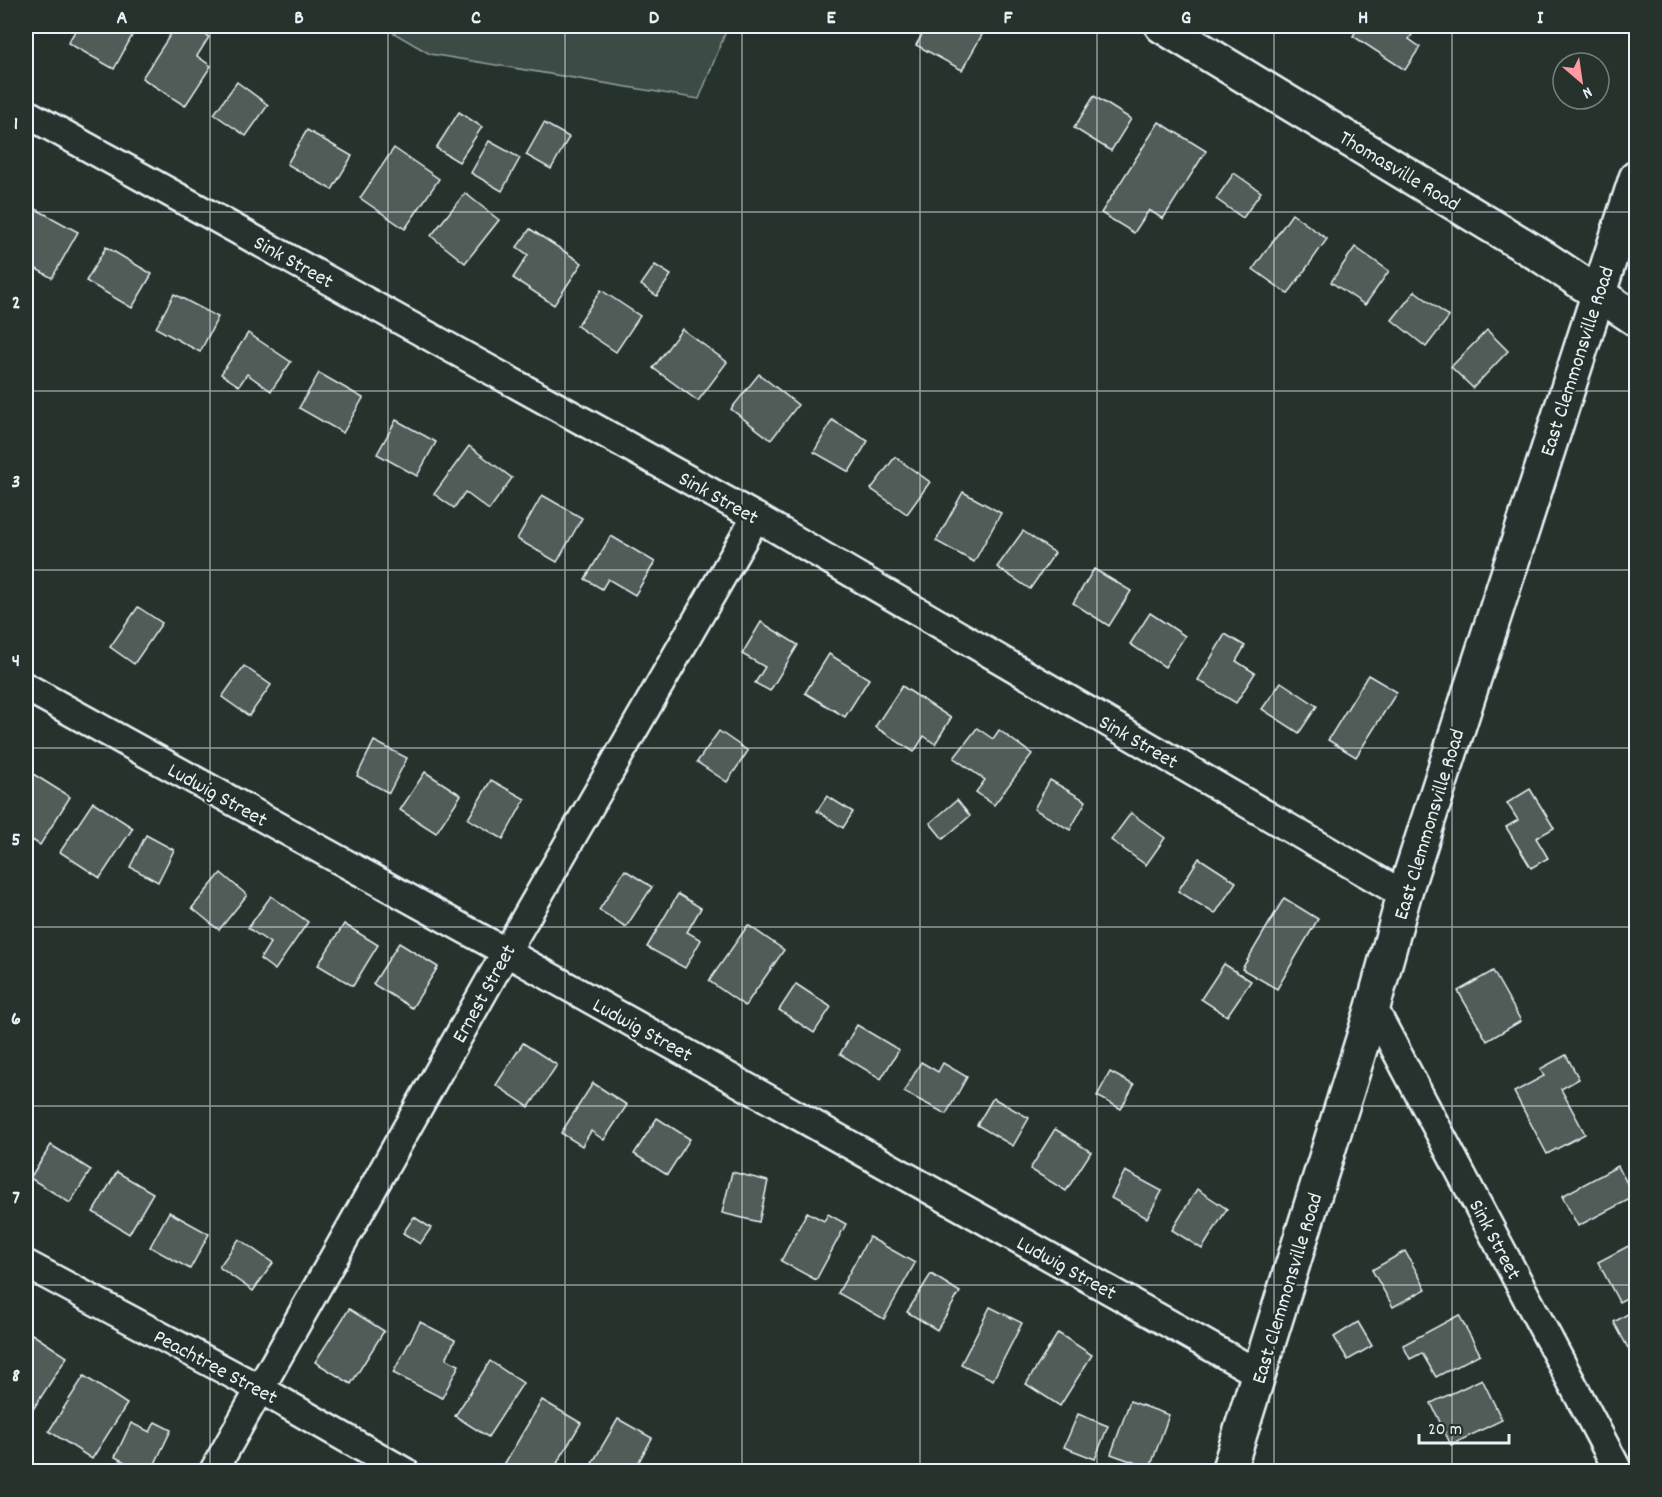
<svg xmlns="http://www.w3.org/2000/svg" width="1662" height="1497" font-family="Dekko,sans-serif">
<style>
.green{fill:#3e4b47;stroke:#939ea0;stroke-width:1.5}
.building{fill:#505c59;stroke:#e8f1f8;stroke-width:1.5}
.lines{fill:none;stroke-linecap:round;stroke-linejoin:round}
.street-casing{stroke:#e8f1f8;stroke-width:32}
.secondary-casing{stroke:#e8f1f8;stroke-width:38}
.primary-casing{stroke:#e8f1f8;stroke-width:38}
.street{stroke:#26332d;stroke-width:27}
.secondary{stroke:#26332d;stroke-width:33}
.primary{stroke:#26332d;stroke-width:33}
.grid{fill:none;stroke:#e8f1f8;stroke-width:1.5;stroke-opacity:0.55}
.labels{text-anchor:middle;stroke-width:4.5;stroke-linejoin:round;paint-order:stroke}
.street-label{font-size:21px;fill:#e8f1f8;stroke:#26332d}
.neatline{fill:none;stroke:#e8f1f8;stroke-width:2}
.grid-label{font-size:20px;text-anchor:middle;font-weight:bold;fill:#e8f1f8}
</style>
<rect width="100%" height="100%" fill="#26332d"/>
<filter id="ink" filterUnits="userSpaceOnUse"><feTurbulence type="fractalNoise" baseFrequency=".0167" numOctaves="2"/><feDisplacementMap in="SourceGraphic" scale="12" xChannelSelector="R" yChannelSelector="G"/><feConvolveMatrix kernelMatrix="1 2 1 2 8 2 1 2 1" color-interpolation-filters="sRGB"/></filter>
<g filter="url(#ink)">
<path class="green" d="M382,26H728L699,99L430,54Z"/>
<g class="building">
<path d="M78,26H117L133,34L114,69L68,43Z"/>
<path d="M176,26H190L209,37L197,56L211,66L185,106L142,78Z"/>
<path d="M927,26H987L962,70L916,45Z"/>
<path d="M1359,26H1418L1409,39L1420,47L1405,70L1353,36Z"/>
<path d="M237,82L268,105L246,136L214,114Z"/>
<path d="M1094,96L1131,119L1111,151L1074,128Z"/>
<path d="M459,112L482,127L459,162L436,148Z"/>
<path d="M1159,122L1206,151L1163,219L1149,210L1134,233L1101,213Z"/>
<path d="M544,123L569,137L551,169L526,155Z"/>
<path d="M307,130L352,156L332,190L287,164Z"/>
<path d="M489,141L520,158L502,191L471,173Z"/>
<path d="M394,148L439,179L405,229L360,198Z"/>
<path d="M1234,173L1261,192L1243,218L1216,199Z"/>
<path d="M465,193L499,220L465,263L431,236Z"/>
<path d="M34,208L78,232L52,278L26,263V223Z"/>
<path d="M1292,214L1327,239L1288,294L1253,269Z"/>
<path d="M530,229L582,263L554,305L513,278L528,255L517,247Z"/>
<path d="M106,247L152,274L132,308L86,281Z"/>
<path d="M1355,247L1389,271L1365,305L1331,282Z"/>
<path d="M655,265L671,275L657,296L641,285Z"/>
<path d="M601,290L640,316L616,352L577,326Z"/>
<path d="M1415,291L1449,317L1426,347L1392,320Z"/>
<path d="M174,294L218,317L200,352L156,328Z"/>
<path d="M682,329L727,362L698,401L653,368Z"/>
<path d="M1487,330L1508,351L1473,388L1451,367Z"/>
<path d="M248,333L291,362L271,391L247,374L239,386L221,374Z"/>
<path d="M319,373L363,398L343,433L299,408Z"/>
<path d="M759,374L798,405L771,440L731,409Z"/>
<path d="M396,420L436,442L417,476L377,454Z"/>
<path d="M832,420L868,441L849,472L814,452Z"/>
<path d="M469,446L512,478L489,510L465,492L454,508L434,494Z"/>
<path d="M895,457L930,482L907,514L871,489Z"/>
<path d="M963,492L1001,513L974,562L936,541Z"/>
<path d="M542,495L582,518L557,562L517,539Z"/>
<path d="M1023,531L1055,553L1030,589L997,567Z"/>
<path d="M611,536L655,562L635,595L608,579L602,589L585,579Z"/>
<path d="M1094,569L1131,591L1109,626L1073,603Z"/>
<path d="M138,607L162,623L134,664L110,647Z"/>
<path d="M1150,613L1185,636L1165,667L1130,644Z"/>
<path d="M761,622L798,645L770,691L755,683L765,667L742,654Z"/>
<path d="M1225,634L1245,646L1236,661L1255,673L1236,703L1198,680Z"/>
<path d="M829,654L869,679L845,717L805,693Z"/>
<path d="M244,666L271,685L249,716L222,697Z"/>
<path d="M1368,675L1397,692L1356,757L1328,740Z"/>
<path d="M1281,682L1317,706L1299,733L1262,709Z"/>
<path d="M902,686L951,718L935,744L924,736L914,752L875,727Z"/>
<path d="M977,728L993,739L999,730L1032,754L994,805L976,792L985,780L954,758Z"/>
<path d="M719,731L748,751L727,782L697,762Z"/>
<path d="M374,741L407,758L389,793L357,776Z"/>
<path d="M30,772L70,797L40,845L26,836V779Z"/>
<path d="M425,772L461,795L436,833L400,810Z"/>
<path d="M491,780L525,799L503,839L468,819Z"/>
<path d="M1050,780L1086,801L1070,830L1034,809Z"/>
<path d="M1530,789L1554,828L1536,838L1548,858L1531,868L1506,827L1518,820L1507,803Z"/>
<path d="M827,796L853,812L843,828L817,811Z"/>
<path d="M957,800L970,816L943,839L930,823Z"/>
<path d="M93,802L133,828L100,878L60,852Z"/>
<path d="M1131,813L1165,838L1146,865L1111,840Z"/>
<path d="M146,835L174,850L158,882L130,867Z"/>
<path d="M1199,858L1236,882L1215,914L1178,891Z"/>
<path d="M625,870L652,887L626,927L599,910Z"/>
<path d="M221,873L247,895L219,930L192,908Z"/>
<path d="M678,894L701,908L687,932L701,940L685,968L647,947Z"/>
<path d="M271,896L308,922L275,970L260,959L270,943L248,928Z"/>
<path d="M1284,898L1318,919L1277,989L1242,969Z"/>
<path d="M344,924L378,945L353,986L318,965Z"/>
<path d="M748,925L784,950L745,1006L709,981Z"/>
<path d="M399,943L438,967L412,1008L373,984Z"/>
<path d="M1224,964L1251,981L1227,1016L1201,999Z"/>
<path d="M1493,971L1521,1021L1487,1041L1458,991Z"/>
<path d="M796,984L831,1007L814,1033L779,1010Z"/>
<path d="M857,1025L899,1050L881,1079L840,1054Z"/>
<path d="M523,1043L557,1065L529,1107L496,1085Z"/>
<path d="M1566,1055L1579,1079L1561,1089L1585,1134L1547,1154L1514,1092L1544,1076L1540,1069Z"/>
<path d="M921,1062L938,1072L943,1063L967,1077L946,1114L904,1092Z"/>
<path d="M1110,1072L1134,1085L1121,1109L1097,1096Z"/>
<path d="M593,1083L627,1105L604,1140L591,1131L582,1146L561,1133Z"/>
<path d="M993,1098L1029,1118L1013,1146L977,1125Z"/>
<path d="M657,1118L690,1139L667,1175L634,1154Z"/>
<path d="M1055,1129L1091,1152L1066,1191L1030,1169Z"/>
<path d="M51,1145L91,1170L70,1203L30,1178Z"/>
<path d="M1618,1166L1634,1197L1578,1226L1562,1196Z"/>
<path d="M1125,1171L1162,1191L1147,1218L1111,1198Z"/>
<path d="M117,1172L153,1193L129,1234L93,1212Z"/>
<path d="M732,1172L768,1181L759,1222L722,1213Z"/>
<path d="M1197,1189L1227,1209L1202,1249L1172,1230Z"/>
<path d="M169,1212L209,1234L190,1269L150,1247Z"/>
<path d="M807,1212L824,1221L828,1214L846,1224L816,1280L781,1261Z"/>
<path d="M414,1217L431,1228L420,1244L403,1233Z"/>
<path d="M869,1237L915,1263L884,1319L838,1293Z"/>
<path d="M239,1239L273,1263L253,1291L219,1267Z"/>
<path d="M1636,1242V1293L1619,1302L1598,1262Z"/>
<path d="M1405,1251L1426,1289L1393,1307L1372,1270Z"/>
<path d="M931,1274L960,1292L937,1330L907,1312Z"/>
<path d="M990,1307L1022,1323L993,1380L961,1364Z"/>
<path d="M349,1309L384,1331L351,1384L315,1362Z"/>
<path d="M1636,1309V1360L1635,1361L1614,1322Z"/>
<path d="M1459,1315L1480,1354L1436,1377L1422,1353L1410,1359L1403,1345Z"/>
<path d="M420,1322L455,1340L446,1359L459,1365L442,1398L393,1373Z"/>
<path d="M1358,1322L1372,1346L1348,1360L1334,1337Z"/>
<path d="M1058,1333L1092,1355L1060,1406L1026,1384Z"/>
<path d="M32,1334L67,1357L30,1414L26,1411V1344Z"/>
<path d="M490,1361L523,1383L488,1437L455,1416Z"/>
<path d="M84,1376L127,1404L92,1459L49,1431Z"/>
<path d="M1482,1379L1502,1420L1451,1445L1431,1403Z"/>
<path d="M542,1400L581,1423L552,1472H509L502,1468Z"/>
<path d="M1130,1401L1169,1415L1150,1468L1111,1454Z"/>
<path d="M1078,1414L1108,1426L1095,1459L1064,1447Z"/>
<path d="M618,1419L652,1438L633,1472H587Z"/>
<path d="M155,1422L171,1430L151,1472H144L115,1457L131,1423L150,1432Z"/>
</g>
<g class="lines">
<g class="street-casing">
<g id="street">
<path d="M26,113L756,517L1404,895"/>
<path d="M26,687L506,952L1259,1374"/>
<path d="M1373,1007L1619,1472"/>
<path d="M26,1264L260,1389L405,1472"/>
<path d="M213,1472L506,952L756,517"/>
</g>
</g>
<g class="secondary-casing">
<path id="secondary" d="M1228,1472L1373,1007L1404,895L1636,178"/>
</g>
<g class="primary-casing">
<path id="primary" d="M1162,26L1543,257L1636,319"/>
</g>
<use href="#street" class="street"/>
<use href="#secondary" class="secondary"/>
<use href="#primary" class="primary"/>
</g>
</g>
<path class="grid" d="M210,26V1472M388,26V1472M565,26V1472M742,26V1472M920,26V1472M1097,26V1472M1274,26V1472M1452,26V1472M26,212H1636M26,391H1636M26,570H1636M26,748H1636M26,927H1636M26,1106H1636M26,1285H1636"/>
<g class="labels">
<g class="street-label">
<text transform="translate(1400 170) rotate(31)" y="7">Thomasville Road</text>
<text transform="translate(294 261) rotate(29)" y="7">Sink Street</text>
<text transform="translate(1576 361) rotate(-72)" y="7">East Clemmonsville Road</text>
<text transform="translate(719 497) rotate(29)" y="7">Sink Street</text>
<text transform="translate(1139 741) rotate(30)" y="7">Sink Street</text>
<text transform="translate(218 794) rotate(29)" y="7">Ludwig Street</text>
<text transform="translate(1428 824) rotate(-73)" y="7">East Clemmonsville Road</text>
<text transform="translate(483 993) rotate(-61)" y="7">Ernest Street</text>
<text transform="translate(643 1029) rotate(29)" y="7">Ludwig Street</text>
<text transform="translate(1496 1239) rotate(62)" y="7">Sink Street</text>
<text transform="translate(1067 1267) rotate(29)" y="7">Ludwig Street</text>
<text transform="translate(1286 1288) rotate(-73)" y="7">East Clemmonsville Road</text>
<text transform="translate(216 1366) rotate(28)" y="7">Peachtree Street</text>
</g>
</g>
<rect width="1662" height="1497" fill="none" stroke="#26332d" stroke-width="66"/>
<g transform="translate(1581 81) rotate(151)"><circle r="28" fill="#26332d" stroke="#747f7e" stroke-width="1.5"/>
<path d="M0-4.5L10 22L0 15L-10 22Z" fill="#ff9aa2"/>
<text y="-9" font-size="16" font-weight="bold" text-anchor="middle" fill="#e8f1f8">N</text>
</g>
<path d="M1419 1434v9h90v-9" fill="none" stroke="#e8f1f8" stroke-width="3"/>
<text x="1428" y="1434" font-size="18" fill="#e8f1f8" stroke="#26332d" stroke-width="4.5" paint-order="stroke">20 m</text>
<rect x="33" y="33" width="1596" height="1431" class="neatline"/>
<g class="grid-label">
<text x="122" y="23">A</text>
<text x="299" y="23">B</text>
<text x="476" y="23">C</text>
<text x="654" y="23">D</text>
<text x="831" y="23">E</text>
<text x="1008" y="23">F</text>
<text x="1186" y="23">G</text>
<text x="1363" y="23">H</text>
<text x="1540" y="23">I</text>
<text x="16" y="129">1</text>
<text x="16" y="308">2</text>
<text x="16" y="487">3</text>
<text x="16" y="666">4</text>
<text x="16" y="845">5</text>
<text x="16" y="1024">6</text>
<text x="16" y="1203">7</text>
<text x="16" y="1381">8</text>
</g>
</svg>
